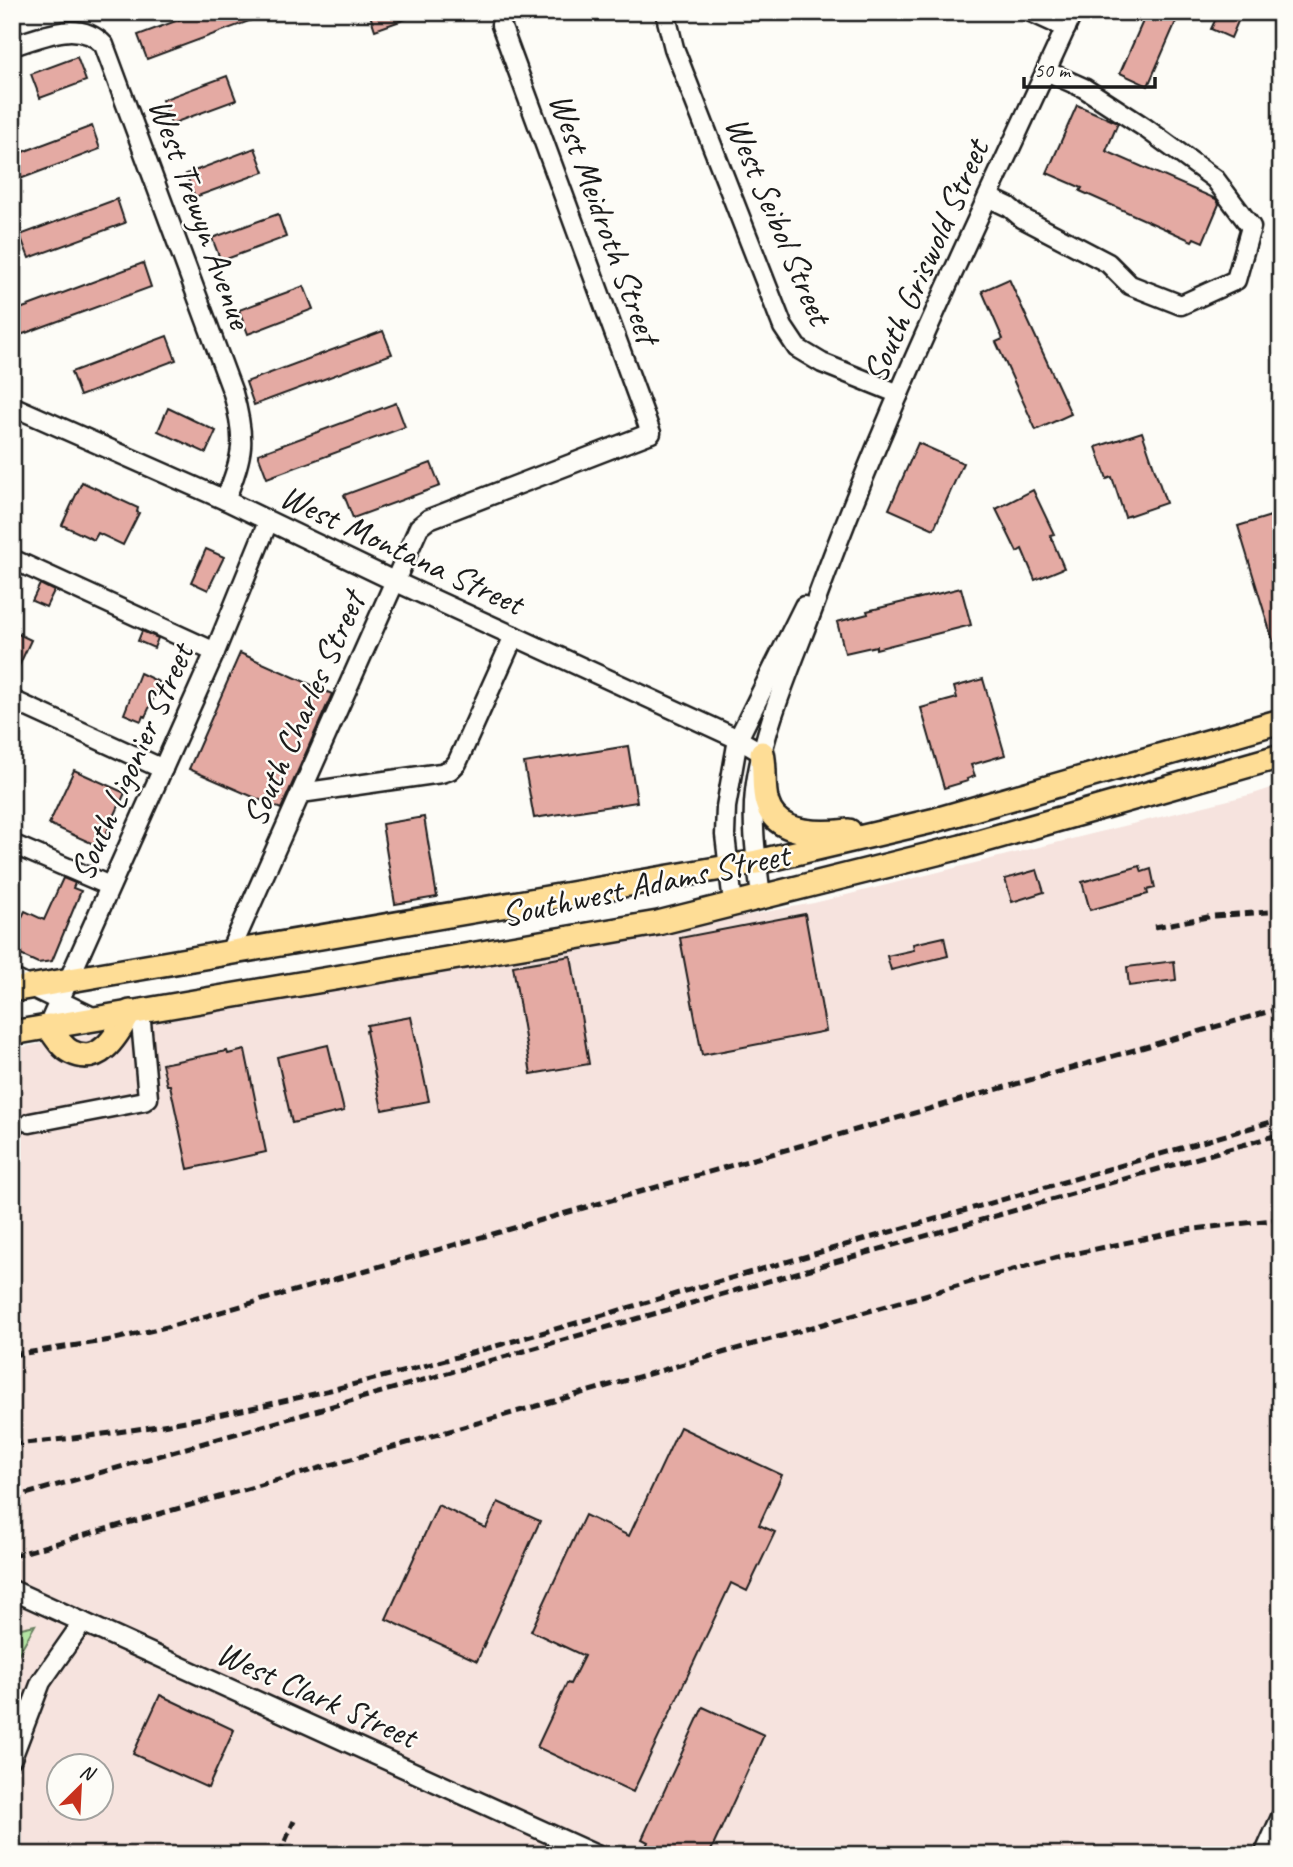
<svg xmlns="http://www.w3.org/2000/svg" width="1293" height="1867" font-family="Caveat,sans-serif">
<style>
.built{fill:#f6e3de;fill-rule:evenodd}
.green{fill:#b4e5a4;stroke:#688060;stroke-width:2}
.building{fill:#e4aaa3;stroke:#1c1c1c;stroke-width:2}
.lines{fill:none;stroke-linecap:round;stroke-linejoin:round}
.minor-casing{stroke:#1c1c1c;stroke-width:23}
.major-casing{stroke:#1c1c1c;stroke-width:28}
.minor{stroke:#fdfcf7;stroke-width:18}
.major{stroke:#fedd96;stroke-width:23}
.rail{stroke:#1c1c1c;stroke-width:5;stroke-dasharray:10 5;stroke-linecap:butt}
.labels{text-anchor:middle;stroke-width:5;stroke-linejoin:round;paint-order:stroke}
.street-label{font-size:35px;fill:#1c1c1c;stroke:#fdfcf7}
</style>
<rect width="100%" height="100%" fill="#fdfcf7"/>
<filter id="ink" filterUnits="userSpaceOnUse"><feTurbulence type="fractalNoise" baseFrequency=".0143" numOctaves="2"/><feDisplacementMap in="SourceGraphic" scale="14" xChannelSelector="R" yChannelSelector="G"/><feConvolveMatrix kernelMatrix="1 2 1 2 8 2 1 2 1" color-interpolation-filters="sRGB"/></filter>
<g filter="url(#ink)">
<path class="built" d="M1281,785V1855H12V1049L814,903L1253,794ZM60,1766H102V1808H60Z"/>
<path class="green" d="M35,1625L12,1665V1630Z"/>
<g class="building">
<path d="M200,12L268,14L147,59L138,35Z"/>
<path d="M369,12H420V14L375,30Z"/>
<path d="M1147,12H1168L1178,17L1148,86L1120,73Z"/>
<path d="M1219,12H1242L1231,38L1211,29Z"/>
<path d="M77,57L86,81L40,98L31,74Z"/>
<path d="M227,76L236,100L171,124L162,100Z"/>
<path d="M1077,105L1118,123L1106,151L1216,199L1219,204L1203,242L1194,238L1192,241L1080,191L1082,188L1047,173Z"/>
<path d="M92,126L100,149L12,182V156Z"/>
<path d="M255,148L264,172L195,197L186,174Z"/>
<path d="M117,199L125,223L29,258L20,235Z"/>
<path d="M278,214L286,237L221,261L212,238Z"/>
<path d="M143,263L151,287L12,338V312Z"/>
<path d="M1009,279L1071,414L1036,430L996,342L1003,339L982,291Z"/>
<path d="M304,286L313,309L248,334L239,310Z"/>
<path d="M383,331L392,354L254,405L246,382Z"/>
<path d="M167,336L176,360L80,396L71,372Z"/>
<path d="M396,403L405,427L267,478L258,454Z"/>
<path d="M168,408L216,431L206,453L158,431Z"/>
<path d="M1142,432L1166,503L1125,517L1112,477L1107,479L1096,447Z"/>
<path d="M918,443L963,463L934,529L889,509Z"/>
<path d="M431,463L440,486L353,518L344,495Z"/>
<path d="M82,482L138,508L137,512L139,513L123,545L98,533L94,540L62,525Z"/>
<path d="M1033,490L1054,534L1050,535L1064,568L1035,580L1022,549L1017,552L996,509Z"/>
<path d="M1274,515L1281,537V653L1277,654L1238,526Z"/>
<path d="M206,549L224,557L208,590L191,582Z"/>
<path d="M40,584L54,591L46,607L32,601Z"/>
<path d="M961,588L971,625L876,649V646L845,653L837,622L868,614L867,611Z"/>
<path d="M12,631L31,640L12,681Z"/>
<path d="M142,631L158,638L154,648L138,641Z"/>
<path d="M240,653L332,694L281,809L189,769Z"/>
<path d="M140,673L159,682L157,687H159L145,717L143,716L141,721L124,714Z"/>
<path d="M983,679L1005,755L971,765L975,776L967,779L968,781L944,788L921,708L957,698L954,687Z"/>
<path d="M628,746L637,802L534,818L524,763Z"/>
<path d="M74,770L125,793L100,847L49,824Z"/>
<path d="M424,817L437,897L395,904L382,824Z"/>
<path d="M1140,866L1142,872L1151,869L1155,888L1147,890L1148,894L1090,910L1082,882Z"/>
<path d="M1037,870L1044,892L1012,902L1005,879Z"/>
<path d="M63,878L75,883L73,888L81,891L52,961L38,963L12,951V931L16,922L19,923L25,911L44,920Z"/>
<path d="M805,914L826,1031L702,1055L680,938Z"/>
<path d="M944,937L948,956L891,970L887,956L914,950L913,944Z"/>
<path d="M571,956L589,1064L531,1074L513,966Z"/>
<path d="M1174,961L1176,980L1129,986L1127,967Z"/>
<path d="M411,1017L429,1101L382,1110L366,1031L368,1030L367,1025Z"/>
<path d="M328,1045L344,1111L292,1123L277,1057Z"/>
<path d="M245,1050L266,1152L188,1169L170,1085H167L162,1064L227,1051L228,1054Z"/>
<path d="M680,1427L782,1475L759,1525L775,1532L747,1591L731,1583L633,1792L537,1747L567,1683L570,1684L584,1656L531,1631L585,1515L629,1536Z"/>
<path d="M498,1502L540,1521L477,1661L386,1619L438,1505L486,1528Z"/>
<path d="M160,1695L234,1730L208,1788L133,1754Z"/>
<path d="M703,1707L764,1735L709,1855H642L648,1842L642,1839Z"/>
</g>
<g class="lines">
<g class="minor-casing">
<g id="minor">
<path d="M665,12L674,48L783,327L797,348L822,363L899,394"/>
<path d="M1031,12L1066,28"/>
<path d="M12,46C43,37 78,18 104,45L233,393C246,439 244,455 225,500"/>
<path d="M988,197L1009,207L1022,218L1108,263L1130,285L1181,305L1236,280L1251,227L1215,179L1144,127L1084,88L1046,71"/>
<path d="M12,406L225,500L394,581L738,739L762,753"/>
<path d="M12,559L215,652"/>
<path d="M12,700L163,769"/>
<path d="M301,793L441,773L450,770L457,763L514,636"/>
<path d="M12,844L110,886"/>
<path d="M761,897C757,862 751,827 755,791C762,728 796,656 818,595C891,396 985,205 1073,12"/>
<path d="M733,903L725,835L726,807L738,739L804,606"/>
<path d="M229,954L419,527L429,519L651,433L501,25"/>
<path d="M12,978L95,1018"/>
<path d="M48,1026L215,652L268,522"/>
<path d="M30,1123L144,1101L148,1098L140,1011"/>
<path d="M12,1590L596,1855"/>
<path d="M12,1758L41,1682L83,1622"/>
<path d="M1264,1855L1281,1817"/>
</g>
</g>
<g class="major-casing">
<g id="major">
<path d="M762,753C766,770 762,787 767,803C776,836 823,834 849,831"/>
<path d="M12,990L757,862L932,821L1281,721"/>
<path d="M48,1026C54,1034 61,1047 71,1052C101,1067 118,1033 130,1012"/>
<path d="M12,1033L658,923L961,847L1281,756"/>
</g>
</g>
<use href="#minor" class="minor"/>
<use href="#major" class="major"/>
<g class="rail">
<path d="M1155,927L1213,916L1281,911"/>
<path d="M12,1355L111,1340L175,1325L1281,1008"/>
<path d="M12,1444C227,1427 435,1364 641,1304C855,1242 1068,1181 1281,1119"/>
<path d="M12,1498L1281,1134"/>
<path d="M12,1556L1058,1257L1186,1230L1281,1219"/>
<path d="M279,1855L294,1821"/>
</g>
</g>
</g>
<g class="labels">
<g class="street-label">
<text transform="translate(201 213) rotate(70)" y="12">West Trewyn Avenue</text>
<text transform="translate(605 218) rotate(70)" y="12">West Meidroth Street</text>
<text transform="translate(779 220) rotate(67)" y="12">West Seibol Street</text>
<text transform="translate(925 261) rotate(-66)" y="12">South Griswold Street</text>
<text transform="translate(402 549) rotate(25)" y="12">West Montana Street</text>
<text transform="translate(303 709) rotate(-66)" y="12">South Charles Street</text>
<text transform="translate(131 762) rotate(-66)" y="12">South Ligonier Street</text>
<text transform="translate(645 884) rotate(-12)" y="12">Southwest Adams Street</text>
<text transform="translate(317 1694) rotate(24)" y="12">West Clark Street</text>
</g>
</g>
<rect width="1293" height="1867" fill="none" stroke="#fdfcf7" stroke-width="42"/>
<rect x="21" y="21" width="1251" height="1825" fill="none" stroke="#1c1c1c" stroke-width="2.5" filter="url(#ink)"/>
<g transform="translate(80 1787) rotate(24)"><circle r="33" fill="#fdfcf7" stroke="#a3a29f" stroke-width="2"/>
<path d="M0-5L12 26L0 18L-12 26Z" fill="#c8321e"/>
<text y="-10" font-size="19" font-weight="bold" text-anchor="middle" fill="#1c1c1c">N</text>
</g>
<path d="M1024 77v10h131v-10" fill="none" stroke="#1c1c1c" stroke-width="3.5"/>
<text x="1034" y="77" font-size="21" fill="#1c1c1c" stroke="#fdfcf7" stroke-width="5" paint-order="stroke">50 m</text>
</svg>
